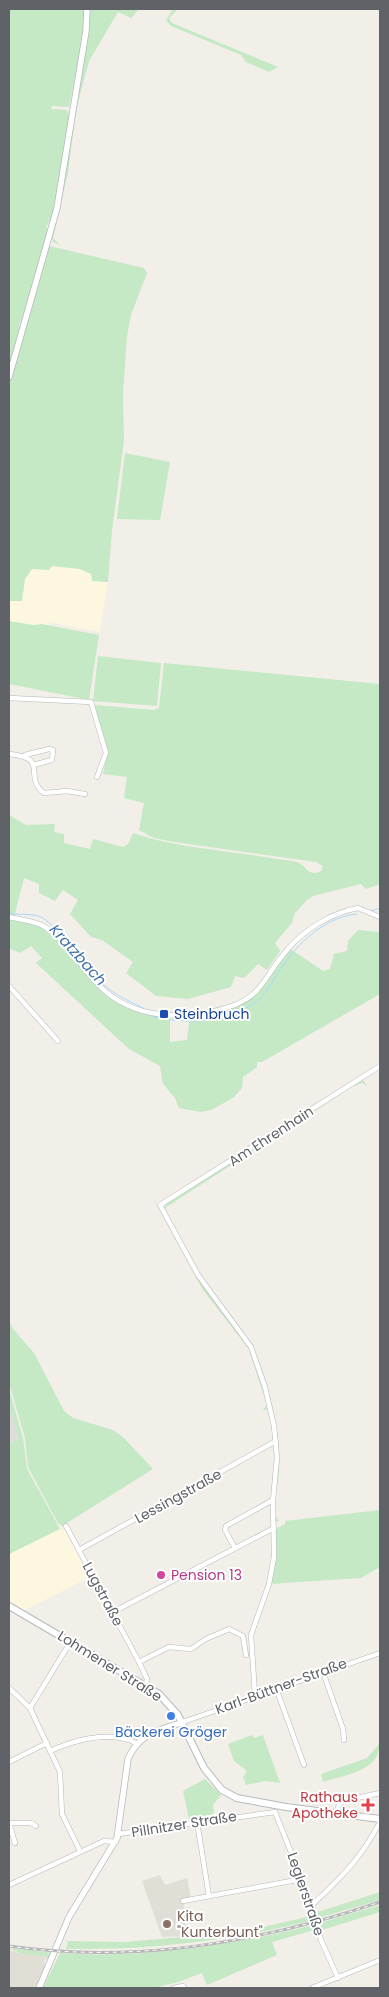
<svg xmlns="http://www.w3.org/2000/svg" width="389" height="1997" font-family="Poppins,sans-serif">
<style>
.commercial{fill:#fef7e0}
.industrial{fill:#e0deda}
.education{fill:#e1ded6}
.green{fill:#c5e8c5}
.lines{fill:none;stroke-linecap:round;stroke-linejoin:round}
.stream{stroke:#aadaff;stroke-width:1}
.minor-casing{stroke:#b5b8bc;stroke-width:5.5}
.tertiary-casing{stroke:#b5b8bc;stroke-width:7}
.secondary-casing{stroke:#b6babf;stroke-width:8}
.minor{stroke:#fff;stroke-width:4.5}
.tertiary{stroke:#fff;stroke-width:5.5}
.secondary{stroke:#fff;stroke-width:6}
.rail-casing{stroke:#b6b7b8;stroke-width:3}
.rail{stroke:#fff;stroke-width:1;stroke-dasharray:4;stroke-linecap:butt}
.transit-dot{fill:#1a4fb4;stroke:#fff;stroke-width:2}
.hotel-dot{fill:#d1479c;stroke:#fff;stroke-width:2}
.shop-dot{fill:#3f7fe0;stroke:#fff;stroke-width:2}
.health-dot{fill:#e0444e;stroke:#fff;stroke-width:2}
.education-dot{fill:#8d6e63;stroke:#fff;stroke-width:2}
.labels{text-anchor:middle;stroke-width:4;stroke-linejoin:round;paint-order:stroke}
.transit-label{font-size:14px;fill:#164399;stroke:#fff;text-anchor:start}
.street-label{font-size:14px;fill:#5f6368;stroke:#fff}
.hotel-label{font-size:14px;fill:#b23c85;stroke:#fff;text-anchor:start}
.shop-label{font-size:14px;fill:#366cbe;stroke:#fff}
.health-label{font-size:14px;fill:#be3a42;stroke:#fff;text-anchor:end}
.education-label{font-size:14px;fill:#785e54;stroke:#fff;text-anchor:start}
.water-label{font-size:15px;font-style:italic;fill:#4174aa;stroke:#fff}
</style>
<rect width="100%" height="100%" fill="#f1efe8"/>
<g class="commercial">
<path d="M52,566L80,569L91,574L92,581L108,582L100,632L49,622L48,625H33L9,621V601H22L25,579L32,569L48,570Z"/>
<path d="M60,1529L66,1531L90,1577L23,1611L9,1603V1554Z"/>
</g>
<path class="industrial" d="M9,1406L20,1440L9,1444Z"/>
<g class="education">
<path d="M160,1875L165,1885L187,1878L191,1898L183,1900L188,1936L162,1937L142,1881Z"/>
<path d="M9,1950L21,1954L51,1957L44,1960L45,1967L35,1988H9Z"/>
</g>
<g class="green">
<path d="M9,9H85V29L69,107L52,106L51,109L67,110L69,115C66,143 61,207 46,227L48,230L23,322H20L19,326L22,327L9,370Z"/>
<path d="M88,9H139L131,18L118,12L89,61L76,110L68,173L53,238L60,245L53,242L51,235Z"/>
<path d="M173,9H178L169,18L172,23L278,67L269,72L246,62L241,55L171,26L166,20Z"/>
<path d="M49,246L144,268L147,273L131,315L127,336L123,394L124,441L112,530L108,582L92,581L91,574L80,569L52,566L49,570L32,569L25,579L22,601H9V384L47,248Z"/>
<path d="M125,453L170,462L160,520L117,519Z"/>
<path d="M9,621L33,625L42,624L99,635L89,700L9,684Z"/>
<path d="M98,656L161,663L157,706L93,701Z"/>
<path d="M164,663L380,684V884L366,889L361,884L313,896L307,900L295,913L292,923L275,943L280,951L267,970L258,964L244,978L235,976L231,987L188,999L156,996L126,973L133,962L102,940L91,937L70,914L78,900L63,890L55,901L39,893V884L24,878L14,917L9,915V815L26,825L55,824L54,832L64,834V843L90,849L93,839L123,847L128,844L133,833C179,849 229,850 276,859C283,860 297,860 302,865C309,871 311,876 321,871L323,866L316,862L174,842L154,838L139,830L144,803L124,798L127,777L103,774L106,758L94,705L154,710L159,708Z"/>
<path d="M9,918C18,920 30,921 39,925C51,930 59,942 68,951C101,986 118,1014 170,1018V1042L187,1040L190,1015L247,999L289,948L323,971L330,969L334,954L347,951L348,941L358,930L380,932V994L262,1062H257V1067L243,1077L242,1088L233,1098L211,1110L201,1112L179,1108L175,1098L163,1084L160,1066L129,1049L36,963L42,958L31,946L20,953L9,948Z"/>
<path d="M363,1080L367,1086L362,1083L352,1087L165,1208C166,1217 174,1226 179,1235C188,1254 198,1274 210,1292C227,1316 250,1336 260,1364C272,1398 281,1436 279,1473C278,1485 270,1511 279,1521L275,1522L277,1441L271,1408L259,1364L247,1339L198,1274L164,1208L167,1203Z"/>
<path d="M146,1185L196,1276L250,1348L268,1409L262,1411L266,1407V1403L249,1349L203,1290Z"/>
<path d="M9,1320L13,1329L34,1353L64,1411L73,1418L113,1430L123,1437L153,1469L62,1526L58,1523L28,1467L25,1438L9,1383Z"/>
<path d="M9,1389L23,1438L27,1469L60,1529L9,1554V1444L19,1439L9,1406Z"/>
<path d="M380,1510V1567L361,1578L269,1584L276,1529L285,1524V1521Z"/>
<path d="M252,1735L254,1738L263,1735L280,1783L266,1781L246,1785L243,1777L247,1771L234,1761L228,1744Z"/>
<path d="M380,1743C380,1771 345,1775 323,1782L321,1774L367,1758Z"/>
<path d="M205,1779L221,1795L213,1805L214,1814L189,1819L183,1791Z"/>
<path d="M380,1892V1900L318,1918V1912Z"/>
<path d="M380,1905V1912L322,1930L321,1928L320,1923Z"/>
<path d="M311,1916L313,1920C231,1941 150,1950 66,1949L68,1941L125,1942L218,1934L255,1929Z"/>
<path d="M314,1925V1930L272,1942L277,1955L207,1985L202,1973L178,1982L154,1988H43L60,1953C144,1959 232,1945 314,1925Z"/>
<path d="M9,1948L53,1953L51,1957L21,1954Z"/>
</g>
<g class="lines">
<g class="stream">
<path d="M371,911L380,908"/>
<path d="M9,913C20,916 37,912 46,920C66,937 79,960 97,979C110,992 126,1000 143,1008"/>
<path d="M154,1017C190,1024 229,1024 259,999C269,990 274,978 281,968C298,943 325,917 357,914"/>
</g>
<g class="minor-casing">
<g id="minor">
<path d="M9,698L91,702L106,753L97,777"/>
<path d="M9,754C51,758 22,776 44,793L67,791L85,794"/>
<path d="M25,755L49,749L53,750L52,760L33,765"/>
<path d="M9,917C21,920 34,920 45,927C65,940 78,962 94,980C126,1017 173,1021 219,1010C263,999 261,980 287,950C305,929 331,913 358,908L380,917"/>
<path d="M9,986L58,1041"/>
<path d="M66,1526L139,1662L147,1679L146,1685"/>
<path d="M235,1548L225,1530L226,1526L273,1500"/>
<path d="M79,1550L276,1441"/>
<path d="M113,1612L274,1528"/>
<path d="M139,1662L169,1647L191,1649L206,1639L229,1629L243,1636L246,1655"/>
<path d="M323,1672L343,1729L344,1740"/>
<path d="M9,1688L30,1708L60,1772L62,1814L80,1851"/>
<path d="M276,1688L304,1765"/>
<path d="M255,1695L251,1635L269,1584L274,1557L273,1500L277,1458L274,1426L265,1387L251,1347L198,1275L160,1205L380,1066"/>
<path d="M30,1708L71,1641"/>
<path d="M183,1722L380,1653"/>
<path d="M50,1751C75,1740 109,1730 136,1743"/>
<path d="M9,1762L47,1743"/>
<path d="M337,1814L339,1804L343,1801L380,1793"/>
<path d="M197,1822L209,1896"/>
<path d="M9,1823H31L36,1826"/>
<path d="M9,1823L15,1843"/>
<path d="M118,1834L275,1812L312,1905L321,1940L338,1978"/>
<path d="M9,1885L104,1841L116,1842"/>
<path d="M183,1901L302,1879"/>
<path d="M312,1905C343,1875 360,1860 380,1822"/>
<path d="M174,1988L183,1986L184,1988"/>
<path d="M312,1988L380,1960"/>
</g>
</g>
<g class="tertiary-casing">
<g id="tertiary">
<path d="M9,377L57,208L86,31L87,9"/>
<path d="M39,1988L69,1917L117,1838L128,1759C139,1733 158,1731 183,1722"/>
</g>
</g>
<g class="secondary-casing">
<path id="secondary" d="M9,1606L159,1694L178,1715L204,1768L222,1790L237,1798L286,1807L380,1819"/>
</g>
<use href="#minor" class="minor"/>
<use href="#tertiary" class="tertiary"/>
<use href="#secondary" class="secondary"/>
<g class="rail-casing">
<path id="rail" d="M9,1946C133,1964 262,1942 380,1902"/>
</g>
<use href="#rail" class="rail"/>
</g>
<rect class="transit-dot" x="159" y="1009" width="10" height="10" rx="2.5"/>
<circle class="hotel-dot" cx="161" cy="1575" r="5"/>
<circle class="shop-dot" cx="171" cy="1716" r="5"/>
<path class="health-dot" d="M365.5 1797.5h5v5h5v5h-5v5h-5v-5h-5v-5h5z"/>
<circle class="education-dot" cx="167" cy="1924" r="5"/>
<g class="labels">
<g class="transit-label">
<text x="174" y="1019">Steinbruch</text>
</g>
<g class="street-label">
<text transform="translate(271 1136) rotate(-33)" y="5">Am Ehrenhain</text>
<text transform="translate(178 1496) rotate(-29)" y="5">Lessingstraße</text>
<text transform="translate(103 1594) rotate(62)" y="5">Lugstraße</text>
<text transform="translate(110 1666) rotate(32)" y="5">Lohmener Straße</text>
<text transform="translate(281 1686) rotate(-20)" y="5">Karl-Büttner-Straße</text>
<text transform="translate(184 1824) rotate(-9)" y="5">Pillnitzer Straße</text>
<text transform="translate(306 1894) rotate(71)" y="5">Leglerstraße</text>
</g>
<g class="hotel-label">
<text x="171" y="1580">Pension 13</text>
</g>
<g class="shop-label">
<text x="171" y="1737">Bäckerei Gröger</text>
</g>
<g class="health-label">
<text x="358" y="1802">Rathaus<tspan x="358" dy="16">Apotheke</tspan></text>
</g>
<g class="education-label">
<text x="177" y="1921">Kita<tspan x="177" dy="16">"Kunterbunt"</tspan></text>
</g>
<g class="water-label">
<text transform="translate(78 955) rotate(48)" y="5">Kratzbach</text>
</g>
</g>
<rect width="389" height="1997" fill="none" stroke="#5f6368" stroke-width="20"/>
</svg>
